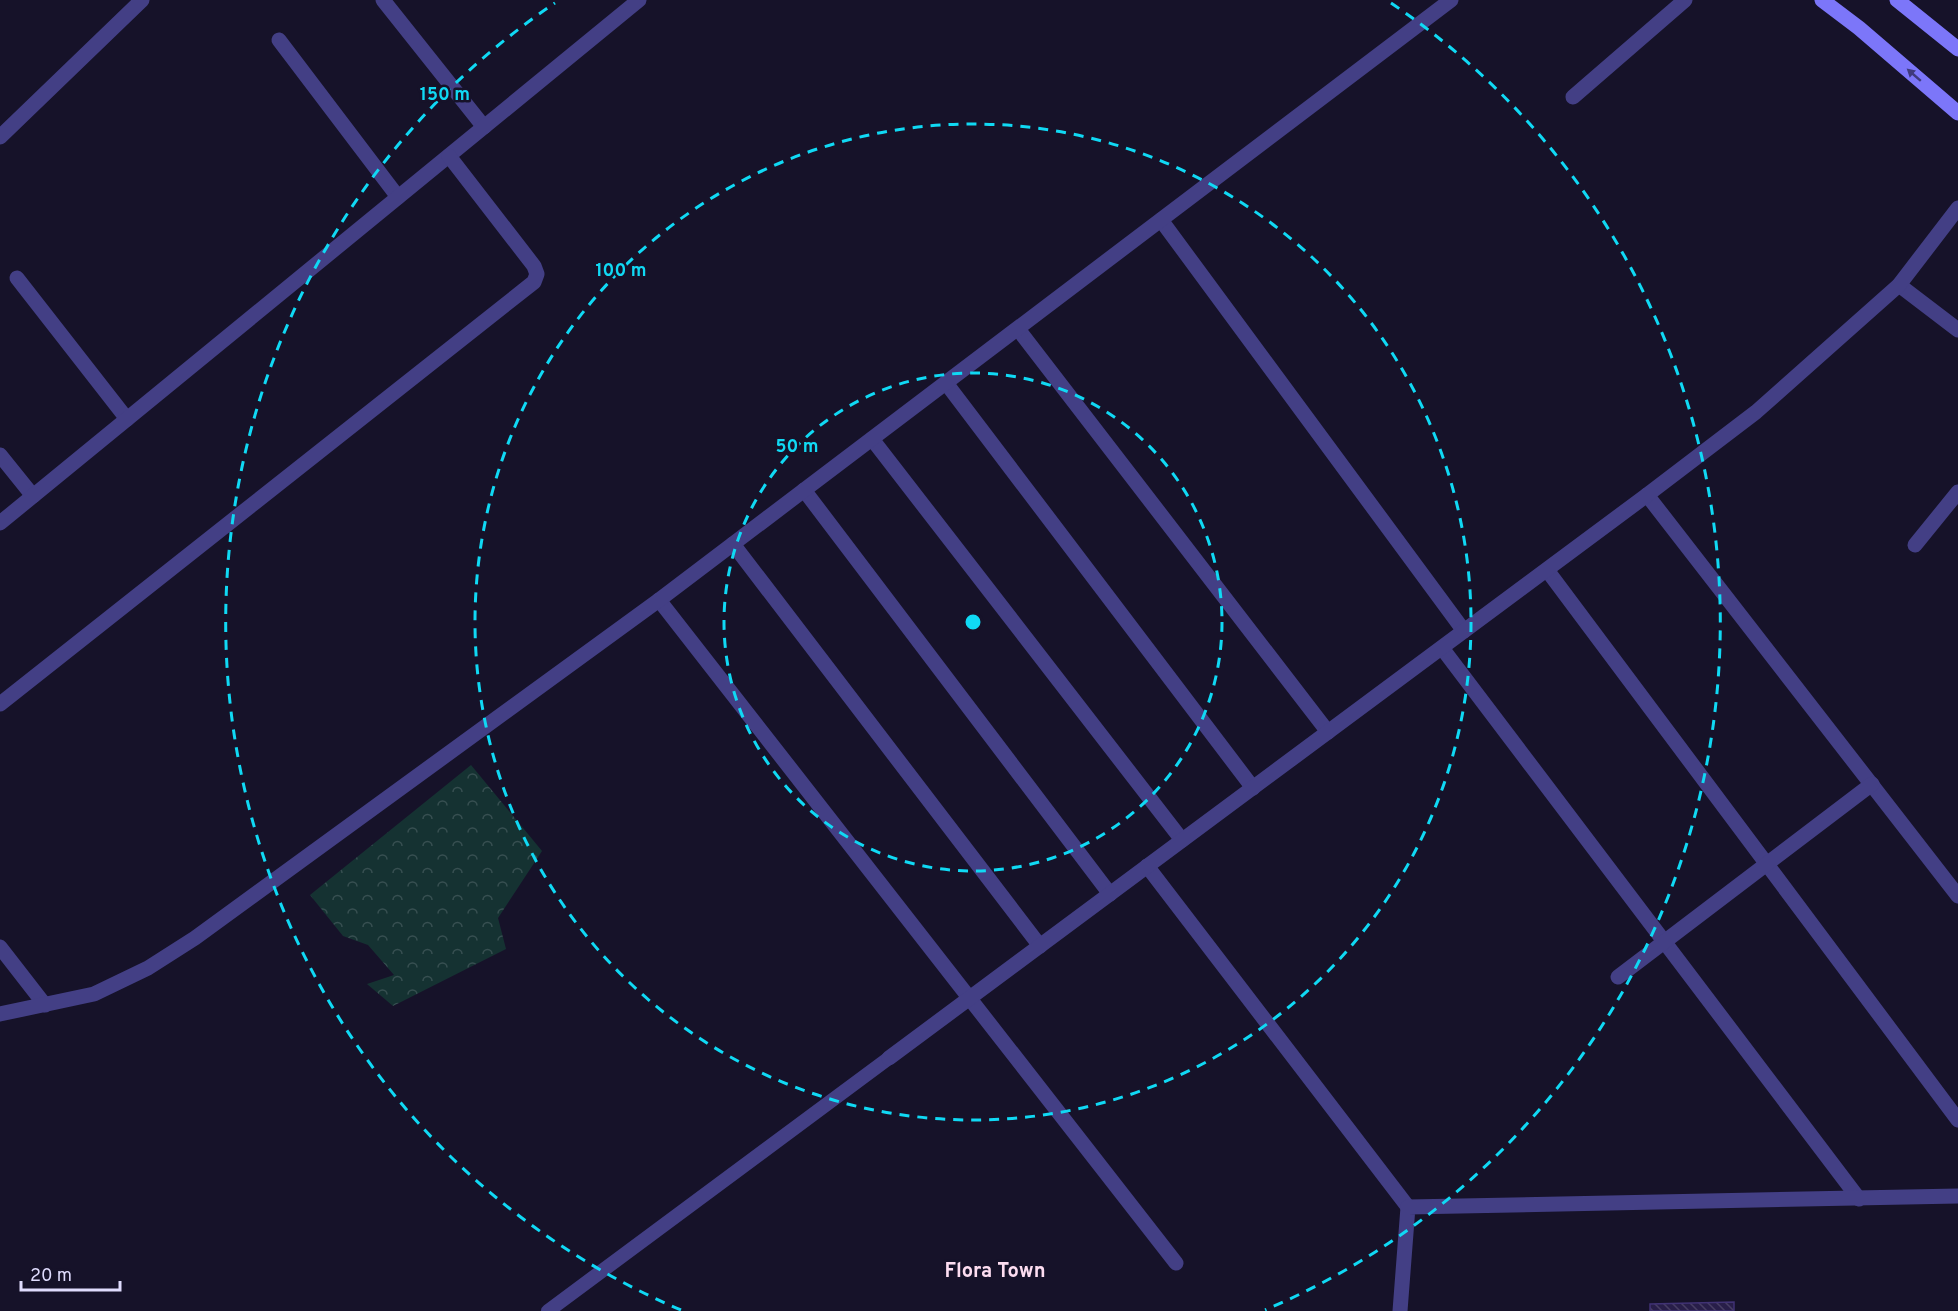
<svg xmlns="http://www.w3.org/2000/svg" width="1958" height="1311" font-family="Overpass,sans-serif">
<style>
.park{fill:url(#park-crowns)}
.building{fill:url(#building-back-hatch);stroke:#403274;stroke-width:1.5}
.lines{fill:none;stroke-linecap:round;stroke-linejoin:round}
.service{stroke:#433f85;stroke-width:14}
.minor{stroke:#433f85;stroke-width:15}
.secondary{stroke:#7c76f9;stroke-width:15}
.oneway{fill:#3f3a7c}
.ring{fill:none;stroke:#10d9f4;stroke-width:3;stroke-dasharray:10 8}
.labels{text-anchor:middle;stroke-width:5;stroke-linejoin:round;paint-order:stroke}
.neighbourhood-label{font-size:20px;font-weight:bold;fill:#fdddf1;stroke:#161229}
.centre{fill:#10d9f4;stroke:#161229;stroke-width:3}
.ring-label{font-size:18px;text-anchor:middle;font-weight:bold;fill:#10d9f4;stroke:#161229;stroke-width:5;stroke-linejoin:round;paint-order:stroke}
</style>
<defs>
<pattern id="park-crowns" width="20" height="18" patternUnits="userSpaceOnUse" patternTransform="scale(1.5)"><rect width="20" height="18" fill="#153232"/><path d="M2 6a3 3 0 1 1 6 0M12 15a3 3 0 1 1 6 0" fill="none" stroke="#374f51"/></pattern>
<pattern id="building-back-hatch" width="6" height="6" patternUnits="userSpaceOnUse" patternTransform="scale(1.5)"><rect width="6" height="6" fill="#281e49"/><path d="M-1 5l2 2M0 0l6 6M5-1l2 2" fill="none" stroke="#473e64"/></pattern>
</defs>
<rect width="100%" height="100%" fill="#161229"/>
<path class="park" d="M471,765L542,851L498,918L506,949L393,1006L367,984L394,975L368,945L343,936L310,895Z"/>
<path class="building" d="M1734,1302V1311H1650V1304Z"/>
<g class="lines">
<path class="service" d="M548,1311L889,1058"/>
<g class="minor">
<path d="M383,0L484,127"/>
<path d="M279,40L398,197"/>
<path d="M1573,97L1685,0"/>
<path d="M0,137L142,0"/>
<path d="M1161,220L1464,631"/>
<path d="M17,278L127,419"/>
<path d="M1899,285L1958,330"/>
<path d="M1018,329L1328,732"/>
<path d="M946,383L1253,788"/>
<path d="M872,439L1182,840"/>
<path d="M0,455L33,496"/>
<path d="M804,490L1110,894"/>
<path d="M1647,495L1958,896"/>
<path d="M0,523L639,0"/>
<path d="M733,544L1040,946"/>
<path d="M1915,545L1958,492"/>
<path d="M1547,570L1958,1120"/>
<path d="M659,600L1176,1263"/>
<path d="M1442,648L1859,1199"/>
<path d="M0,704L534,282L537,274L534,266L449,156"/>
<path d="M1147,866L1408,1207"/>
<path d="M0,947L45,1005"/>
<path d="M1618,977L1872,784"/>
<path d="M0,1014L94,994L148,968L195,938L659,600L1451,0"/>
<path d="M889,1058L1647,495L1756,412L1899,285L1958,208"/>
<path d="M1400,1311L1408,1207L1958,1196"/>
</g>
<g class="secondary">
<path d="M1822,0L1859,28L1958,113"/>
<path d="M1897,0L1958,49"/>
</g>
</g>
<defs><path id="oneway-solid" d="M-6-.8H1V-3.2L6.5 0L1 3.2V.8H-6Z" transform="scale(1.5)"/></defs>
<use class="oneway" href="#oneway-solid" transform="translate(1914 75) rotate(-139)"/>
<g class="ring">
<circle cx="973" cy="622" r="249"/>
<circle cx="973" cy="622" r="498"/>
<path d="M681 1310A747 747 0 0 1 555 3M1391 3A747 747 0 0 1 1265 1310"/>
</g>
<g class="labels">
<g class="neighbourhood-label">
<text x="995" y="1277">Flora Town</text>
</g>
</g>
<circle cx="973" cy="622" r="9" class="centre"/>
<g class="ring-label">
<text x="445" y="100">150 m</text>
<text x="621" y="276">100 m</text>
<text x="797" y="452">50 m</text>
</g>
<path d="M21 1281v9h99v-9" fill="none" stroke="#dfdbfd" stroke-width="3"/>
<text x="30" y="1281" font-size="18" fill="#dfdbfd" stroke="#161229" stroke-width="4.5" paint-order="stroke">20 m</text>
</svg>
